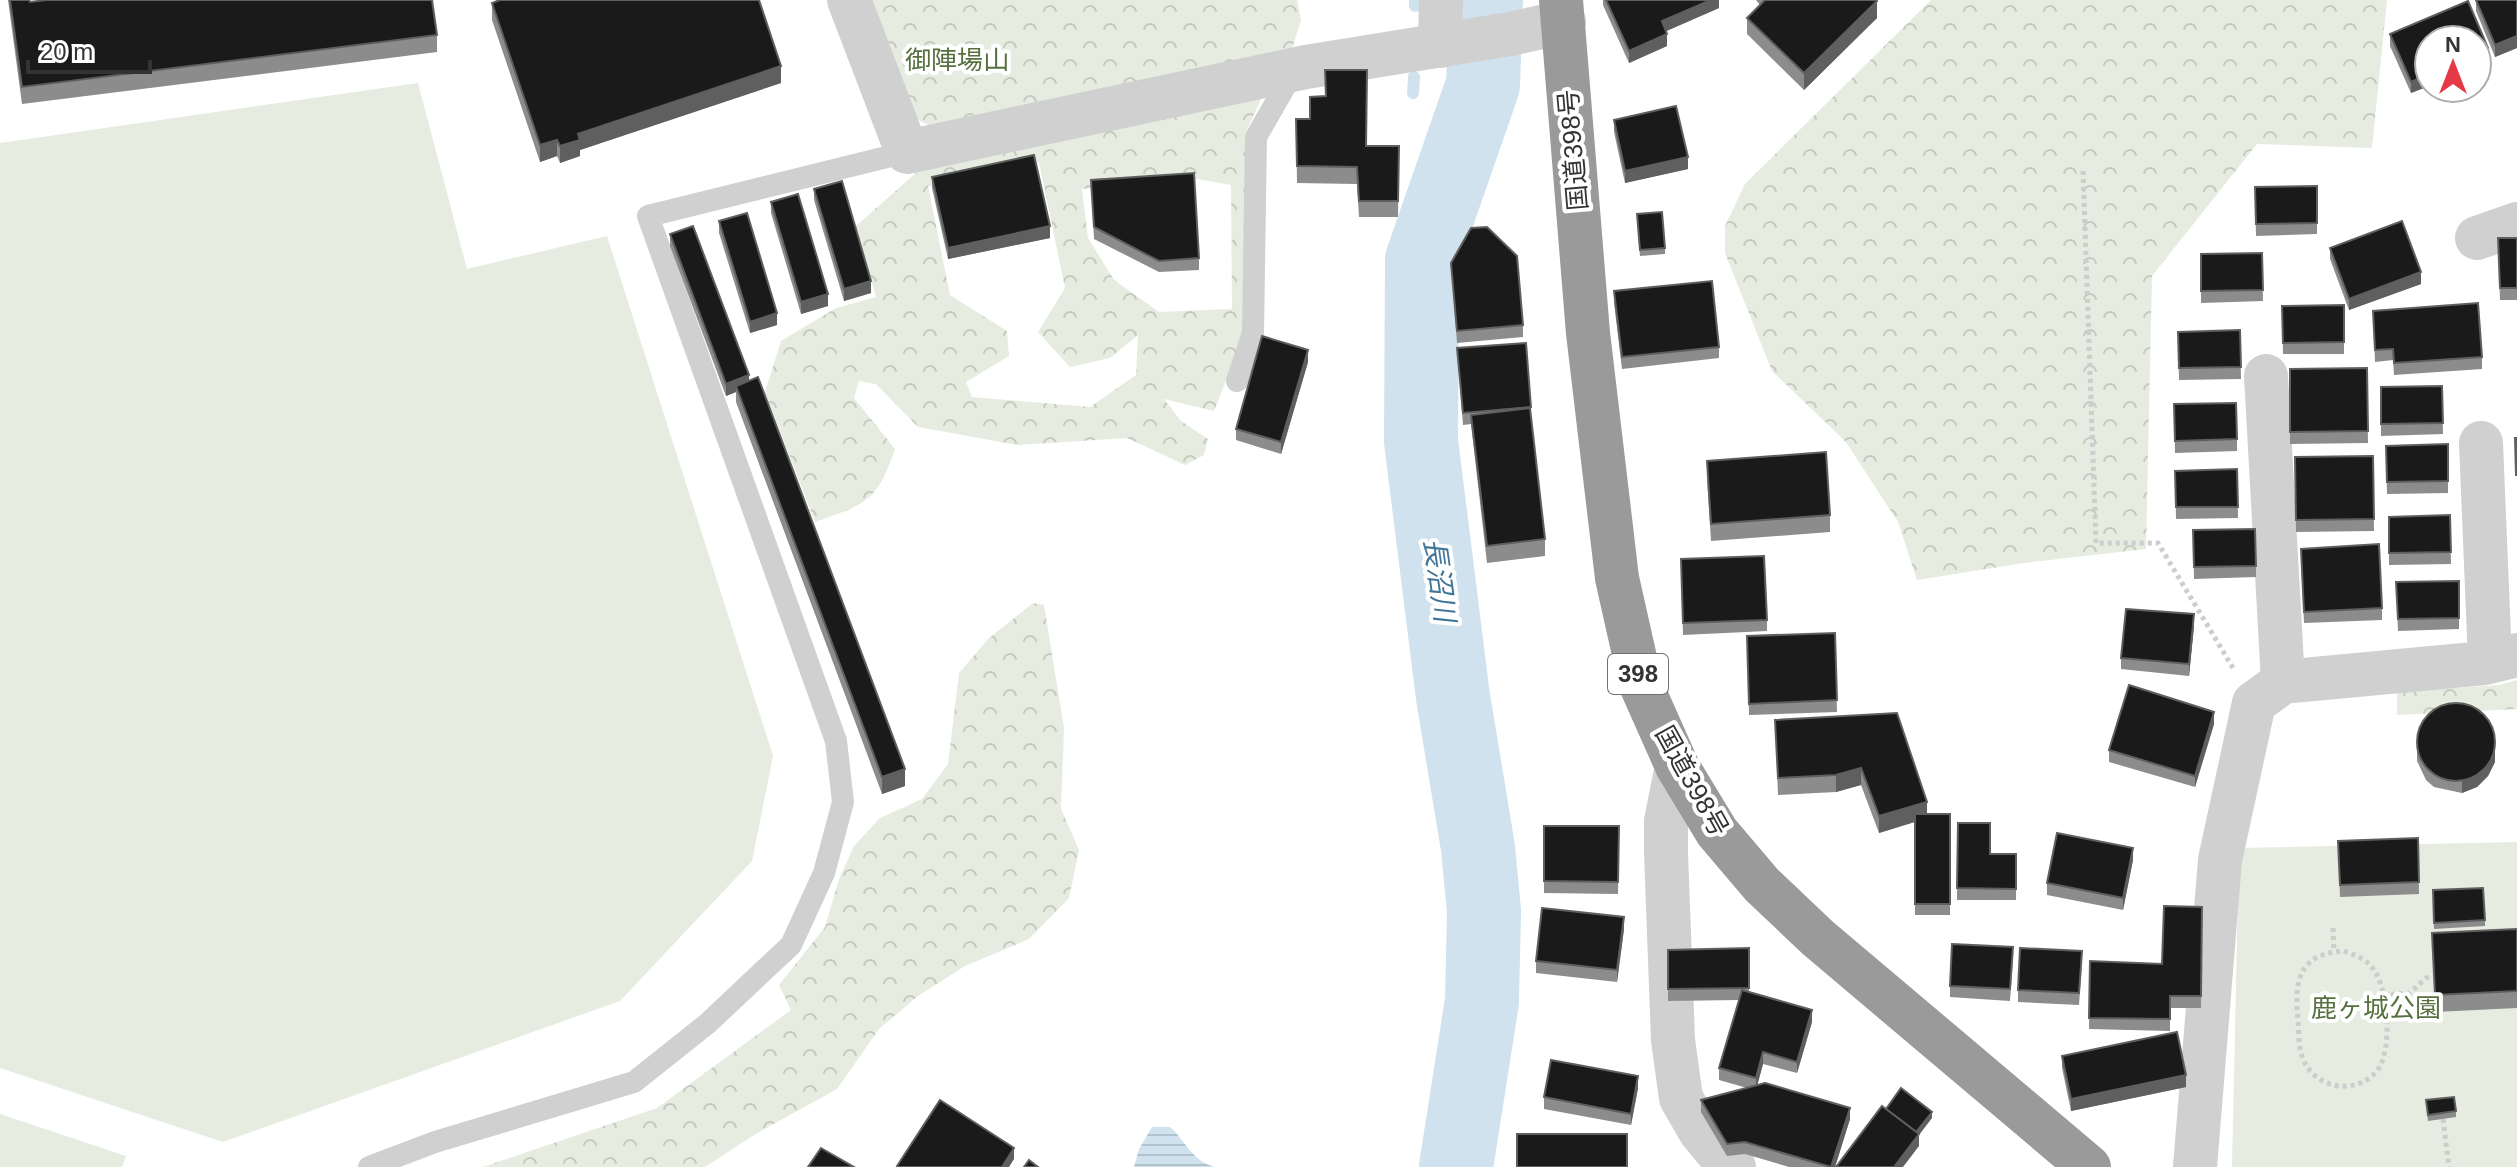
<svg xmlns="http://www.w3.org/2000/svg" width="2517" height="1167" font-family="Helvetica,'Noto Sans JP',sans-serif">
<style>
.forest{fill:url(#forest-crowns);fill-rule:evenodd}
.green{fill:#e6ecdf}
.water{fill:url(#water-rules)}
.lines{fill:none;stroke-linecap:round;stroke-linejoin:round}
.stream{stroke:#cfe2ee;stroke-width:12}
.river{stroke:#cfe2ee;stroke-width:74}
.path{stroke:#cdcdcd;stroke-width:5;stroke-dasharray:4 4;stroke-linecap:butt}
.lane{stroke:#d0d0d0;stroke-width:22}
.street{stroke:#d0d0d0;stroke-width:44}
.highway{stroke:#9a9a9a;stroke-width:44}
.wall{fill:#8c8c8c}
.shaded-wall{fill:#5f5f5f}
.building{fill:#1a1a1a;stroke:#5f5f5f;stroke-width:2}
.labels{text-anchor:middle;stroke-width:8;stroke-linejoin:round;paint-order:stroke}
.shield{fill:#fff;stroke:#707070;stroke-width:2}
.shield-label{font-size:24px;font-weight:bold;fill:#333}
.park-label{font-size:26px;fill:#56703f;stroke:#fff}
.street-label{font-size:26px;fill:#333;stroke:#fff}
.water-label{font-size:28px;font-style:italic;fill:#3f7597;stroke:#fff}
</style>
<defs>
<pattern id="forest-crowns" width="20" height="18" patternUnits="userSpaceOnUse" patternTransform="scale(2)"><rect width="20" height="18" fill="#e6ecdf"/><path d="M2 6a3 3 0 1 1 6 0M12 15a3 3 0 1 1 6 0" fill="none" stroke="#c6cbc0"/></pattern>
<pattern id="water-rules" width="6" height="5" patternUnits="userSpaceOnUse" patternTransform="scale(2)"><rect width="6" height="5" fill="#cfe2ee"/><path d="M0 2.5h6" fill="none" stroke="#b2c2cd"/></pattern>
</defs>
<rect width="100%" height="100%" fill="#fff"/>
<g class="forest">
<path d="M865,0H1297L1301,20L1292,49L933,127L916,119Z"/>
<path d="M1931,0H2387L2372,148L2257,144L2152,276L2146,549L2024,563L1917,580L1898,522L1846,442L1772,371L1725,253V226L1745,184Z"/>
<path d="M1262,97L1245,134V332L1214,411L1164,399L1181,421L1208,439L1204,455L1185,465L1127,438L1017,445L918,427L876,384L859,381L854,398L895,449C877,502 866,504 815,522L765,392L781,341L836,308L876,297L856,226L918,171ZM1039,162L1065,288L1038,332L1070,367L1110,358L1138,335L1136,375L1090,407L972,397L966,382L1009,356L1007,331L950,295L928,186ZM1197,179L1231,185L1232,309L1159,312L1114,280L1088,238L1082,189Z"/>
<path d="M1033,603L1044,605L1064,728L1061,809L1079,850L1069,898L1029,939L965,966L918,996L879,1029L837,1089L754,1135L705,1167H483L657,1108L791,1010L779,985L825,927L839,879L854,846L880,818L922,799L948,764L959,673L989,638Z"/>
<path d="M2517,680V709L2397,715V692L2499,685Z"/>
</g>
<g class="green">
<path d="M418,83L467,269L607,236L773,756L752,861L620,1001L223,1142L0,1068V143Z"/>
<path d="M2517,842V1167H2232L2239,848Z"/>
<path d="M0,1114L126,1156L122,1167H0Z"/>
</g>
<path class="water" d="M1152,1127H1170C1187,1142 1192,1162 1216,1167H1134L1139,1149Z"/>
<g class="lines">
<g class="stream">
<path d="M1415,6V0"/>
<path d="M1413,93L1414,77"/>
</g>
<path class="river" d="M1456,1167L1482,1001L1484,911L1478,848L1453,697L1421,441L1422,260L1483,85L1486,0"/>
<g class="path">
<path d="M2083,171L2096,543H2158L2233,668"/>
<path d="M2333,928L2334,952"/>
<path d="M2344,951C2354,955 2364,958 2371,966C2389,985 2393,1051 2377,1071C2355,1097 2312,1088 2302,1056C2298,1045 2299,1031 2298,1020C2294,979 2299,954 2344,951Z"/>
<path d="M2383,995L2410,993L2426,978L2433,976"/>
<path d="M2443,1119L2449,1167"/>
</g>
<g class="lane">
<path d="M1237,381L1253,333L1256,137L1294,71"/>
<path d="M369,1167L435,1142L634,1082L707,1024L791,945L824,873L843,802L836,741L648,216L907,152"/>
</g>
<g class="street">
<path d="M849,0L907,152L1306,67L1510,34L1564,22"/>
<path d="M1440,46L1441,0"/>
<path d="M2477,238L2517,224"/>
<path d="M2266,376L2283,682"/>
<path d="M2481,443L2490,661"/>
<path d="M1677,766L1666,821V853L1673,1040L1681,1098L1700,1131L1723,1159L1734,1167"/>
<path d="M2195,1167L2220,860L2254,703L2283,682L2485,663L2517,655"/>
</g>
<path class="highway" d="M1561,0L1588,333L1617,578L1641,685L1677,766L1717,832L1762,885L1818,938L2089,1167"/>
</g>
<g class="wall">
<path d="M8,0H29L30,2L437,35V52L22,104Z"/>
<path d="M497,0H759L781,83L580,150V156L560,163L557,156L540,162L492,20V3Z"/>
<path d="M1603,0H1719V8L1666,31L1667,46L1629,63L1603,5Z"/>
<path d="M1756,0H1876L1877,18L1804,90L1747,34V18L1760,5Z"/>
<path d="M2476,0H2517V48L2495,57L2476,11Z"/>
<path d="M2468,1L2488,48V60L2477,65V40H2429V86L2411,93L2390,46V34Z"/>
<path d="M1296,119L1366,146H1399L1398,217H1359L1357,184L1297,183Z"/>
<path d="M1614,120L1688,169L1625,183L1614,132Z"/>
<path d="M932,177L1050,238L948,259L932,188Z"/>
<path d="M1091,180L1199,258V270L1159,272L1094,239Z"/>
<path d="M2317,186V234L2256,236L2255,187Z"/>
<path d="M814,189L871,293L844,301L814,200Z"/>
<path d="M771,202L828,306L801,314L771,213Z"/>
<path d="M1637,220L1665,248V254L1640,256Z"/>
<path d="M719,221L777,325L750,333L719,233Z"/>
<path d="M670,234L749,381L905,786L882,794L736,402V392L726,396L670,246Z"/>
<path d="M2498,238H2517V300H2500Z"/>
<path d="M2330,248L2421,284L2349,310L2330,259Z"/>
<path d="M2262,253L2263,301L2201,303V254Z"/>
<path d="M1451,263L1523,325V337L1457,343Z"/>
<path d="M1614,291L1719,347V358L1622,369L1614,303Z"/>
<path d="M2344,305V354H2283L2282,306Z"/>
<path d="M2373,311L2482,357V369L2394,375L2393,360L2375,362Z"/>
<path d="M2240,330L2241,379L2179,380L2178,332Z"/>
<path d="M1457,348L1531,407V417L1545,539V556L1487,563L1471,424L1463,425Z"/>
<path d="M1308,362L1281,454L1236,440V429Z"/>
<path d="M2367,368L2368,443L2290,444V369Z"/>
<path d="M2442,386L2443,434L2381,436V387Z"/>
<path d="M2174,404L2237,439V451L2175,453Z"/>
<path d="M2386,446L2448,481V493L2387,494Z"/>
<path d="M2373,456L2374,531L2296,532L2295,457Z"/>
<path d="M1707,461L1830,515V532L1711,541L1707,478Z"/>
<path d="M2237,469L2238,518L2176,519L2175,471Z"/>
<path d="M2450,515L2451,564L2389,565V517Z"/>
<path d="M2193,530L2256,566V577L2194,579Z"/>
<path d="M2301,560L2382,608V620L2304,623Z"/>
<path d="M1681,571L1767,620V631L1683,635Z"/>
<path d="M2459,581V629L2398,631L2396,582Z"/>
<path d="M2194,626L2189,676L2121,669V658Z"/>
<path d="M1835,633L1837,712L1749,715L1747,636Z"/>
<path d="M1897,713L1927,814H1950V915H1915V822L1879,833L1861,785L1836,792L1778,795L1775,720Z"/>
<path d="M2214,724L2195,787L2109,762V750Z"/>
<path d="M2417,749L2495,762L2488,776L2477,787L2462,793L2434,787L2426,780L2417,761Z"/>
<path d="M1958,823L1990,854H2016V900H1957Z"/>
<path d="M1619,826L1618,894L1544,893V881Z"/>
<path d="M2418,838L2419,894L2340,897L2338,841Z"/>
<path d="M2133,860L2123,910L2047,895V883Z"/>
<path d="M2433,890L2485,920V926L2434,929Z"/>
<path d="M2202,907L2201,1008H2170V1031L2089,1029L2090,961L2162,964Z"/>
<path d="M1624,929L1617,982L1536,973V961Z"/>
<path d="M2517,929V1008L2435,1012L2432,933Z"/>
<path d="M1749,948V992L1812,1022L1797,1073L1763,1064L1757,1085L1850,1119L1835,1167H1789L1745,1154L1727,1156L1701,1112V1100L1747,1088L1719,1080V1068L1739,1000L1668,1001V950Z"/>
<path d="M2013,959L2010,1001L1950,997V986Z"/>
<path d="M2082,963L2079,1005L2018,1002V990Z"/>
<path d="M2062,1056L2186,1087L2071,1111L2062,1068Z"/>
<path d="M1638,1088L1631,1125L1544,1109V1097Z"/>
<path d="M2426,1100L2456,1111V1117L2428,1121Z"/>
</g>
<g class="shaded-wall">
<path d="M1711,0H1719V8L1662,33V21Z"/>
<path d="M1877,1V18L1804,90V73Z"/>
<path d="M1667,34V46L1629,63V51Z"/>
<path d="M2517,36V48L2495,57V45Z"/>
<path d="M2488,48V60L2477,65V53Z"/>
<path d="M781,66V83L580,150V156L560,163V146L578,134Z"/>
<path d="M2429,74V86L2411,93V82Z"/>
<path d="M557,140V156L540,162V145Z"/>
<path d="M1688,157V169L1625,183V171Z"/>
<path d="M1050,226V238L948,259V248Z"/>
<path d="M2421,272V284L2349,310V299Z"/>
<path d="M871,281V293L844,301V289Z"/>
<path d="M828,294V306L801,314V302Z"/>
<path d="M777,313V325L750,333V322Z"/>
<path d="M1308,350V362L1281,454V442Z"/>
<path d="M749,375V387L736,386V392L726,396V384Z"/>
<path d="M2194,614V626L2189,676V664Z"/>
<path d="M2214,712V724L2195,787V776Z"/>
<path d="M2495,750V762L2488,776L2477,787L2462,793V781Z"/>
<path d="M1861,768V785L1836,792V775Z"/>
<path d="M905,769V786L882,794V777Z"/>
<path d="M1927,802V818L1879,833V816Z"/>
<path d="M2133,848V860L2123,910V898Z"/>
<path d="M1624,917V929L1617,982V970Z"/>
<path d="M1812,1010V1022L1797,1073V1062Z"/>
<path d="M1763,1052V1064L1756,1090V1078Z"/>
<path d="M2186,1075V1087L2071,1111V1099Z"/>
<path d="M1638,1076V1088L1631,1125V1114Z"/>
<path d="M1850,1108V1119L1835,1167H1831Z"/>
<path d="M1932,1112V1118L1919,1135V1146L1903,1167H1894L1915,1134Z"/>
<path d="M1014,1148V1159L1009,1167H1002Z"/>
</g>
<g class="building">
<path d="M10,0H29L30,2L46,0H432L437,35L22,87Z"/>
<path d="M500,0H759L781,66L578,134L580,140L560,146L557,140L540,145L492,3Z"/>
<path d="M1606,0H1711L1662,21L1667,34L1629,51Z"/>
<path d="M1765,0H1876L1877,1L1804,73L1747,18Z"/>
<path d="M2476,0H2517V36L2495,45Z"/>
<path d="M2468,1L2488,48L2477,53V40H2429V74L2411,82L2390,34Z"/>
<path d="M1325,70H1367L1366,146H1399L1398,201H1359L1357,167L1297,166L1296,119H1310V97L1326,96Z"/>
<path d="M1676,106L1688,157L1625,171L1614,120Z"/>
<path d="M1034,155L1050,226L948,248L932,177Z"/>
<path d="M1194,173L1199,258L1159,261L1094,227L1091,180Z"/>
<path d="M842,181L871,281L844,289L814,189Z"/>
<path d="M2317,186V223L2256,224L2255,187Z"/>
<path d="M798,194L828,294L801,302L771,202Z"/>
<path d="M1662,212L1665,248L1640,250L1637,214Z"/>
<path d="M747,213L777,313L750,322L719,221Z"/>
<path d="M2402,221L2421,272L2349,299L2330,248Z"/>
<path d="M693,226L749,375L726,384L670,234Z"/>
<path d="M1487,227L1517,256L1523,325L1457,331L1451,263L1471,228Z"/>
<path d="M2498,238H2517V288H2500Z"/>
<path d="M2262,253L2263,290L2201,291V254Z"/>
<path d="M1712,281L1719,347L1622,357L1614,291Z"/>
<path d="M2478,303L2482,357L2394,363L2393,349L2375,350L2373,311Z"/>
<path d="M2344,305V342L2283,343L2282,306Z"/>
<path d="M2240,330L2241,367L2179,368L2178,332Z"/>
<path d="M1262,336L1308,350L1281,442L1236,429Z"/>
<path d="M1526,343L1531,407L1463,413L1457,348Z"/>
<path d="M2367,368L2368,431L2290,432V369Z"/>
<path d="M758,377L905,769L882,777L736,386Z"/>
<path d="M2442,386L2443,423L2381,424V387Z"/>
<path d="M2236,403L2237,439L2175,441L2174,404Z"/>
<path d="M1530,408L1545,539L1487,546L1471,415Z"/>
<path d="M2515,438H2517V475H2516Z"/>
<path d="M2448,444V481L2387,482L2386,446Z"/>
<path d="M1826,452L1830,515L1711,524L1707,461Z"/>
<path d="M2373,456L2374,519L2296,520L2295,457Z"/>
<path d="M2237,469L2238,507H2176L2175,471Z"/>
<path d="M2450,515L2451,552L2389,553V517Z"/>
<path d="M2255,529L2256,566L2194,567L2193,530Z"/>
<path d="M2379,544L2382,608L2304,612L2301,549Z"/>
<path d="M1764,556L1767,620L1683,623L1681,559Z"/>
<path d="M2459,581V618L2398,619L2396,582Z"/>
<path d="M2126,609L2194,614L2189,664L2121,658Z"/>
<path d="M1835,633L1837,700L1749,704L1747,636Z"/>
<path d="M2129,685L2214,712L2195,776L2109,750Z"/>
<circle cx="2456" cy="742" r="39"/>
<path d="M1897,713L1927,802L1879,816L1861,768L1836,775L1778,778L1775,720Z"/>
<rect x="1915" y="814" width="35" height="90"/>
<path d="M1958,823H1990V854H2016V889L1957,888Z"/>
<path d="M1544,826H1619L1618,882L1544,881Z"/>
<path d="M2057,833L2133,848L2123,898L2047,883Z"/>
<path d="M2418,838L2419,882L2340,885L2338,841Z"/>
<path d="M2483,888L2485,920L2434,923L2433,890Z"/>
<path d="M2164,906L2202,907L2201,996H2170V1019L2089,1018L2090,961L2162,964Z"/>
<path d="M1542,908L1624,917L1617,970L1536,961Z"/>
<path d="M2517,929V991L2435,995L2432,933Z"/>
<path d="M1952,944L2013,947L2010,989L1950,986Z"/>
<path d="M1749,948V988L1668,989V950Z"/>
<path d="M2020,948L2082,951L2079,993L2018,990Z"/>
<path d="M1742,990L1812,1010L1797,1062L1763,1052L1756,1078L1719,1068Z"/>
<path d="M2177,1032L2186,1075L2071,1099L2062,1056Z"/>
<path d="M1551,1060L1638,1076L1631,1114L1544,1097Z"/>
<path d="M1765,1083L1850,1108L1831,1167L1745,1142L1727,1144L1701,1100Z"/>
<path d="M1901,1088L1932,1112L1916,1132L1886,1109Z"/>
<path d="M2454,1097L2456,1111L2428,1115L2426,1100Z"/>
<path d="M940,1100L1014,1148L1002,1167H899L897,1166Z"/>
<path d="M1882,1106L1919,1134L1894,1167H1836Z"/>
<rect x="1517" y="1134" width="110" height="33"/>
<path d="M821,1148L854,1167H808Z"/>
<path d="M1029,1160L1038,1167H1024Z"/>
</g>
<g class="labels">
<rect class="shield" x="1608" y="654" width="60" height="40" rx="6"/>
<g class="shield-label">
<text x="1638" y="682">398</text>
</g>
<g class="park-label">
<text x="957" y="69">御陣場山</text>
<text x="2376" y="1017">鹿ヶ城公園</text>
</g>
<g class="street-label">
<text transform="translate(1573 150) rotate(-95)" y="9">国道398号</text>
<text transform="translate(1692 781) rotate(61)" y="9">国道398号</text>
</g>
<g class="water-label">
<text transform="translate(1440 580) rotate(82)" y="10">長沼川</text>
</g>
</g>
<g transform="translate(2453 64)"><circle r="38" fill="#ffffff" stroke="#adadad" stroke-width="2"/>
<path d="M0-6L14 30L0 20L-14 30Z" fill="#e63946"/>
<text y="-12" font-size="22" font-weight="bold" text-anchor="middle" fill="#333333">N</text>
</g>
<path d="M28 60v12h122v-12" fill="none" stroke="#333333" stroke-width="4"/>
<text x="40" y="60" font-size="24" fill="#333333" stroke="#ffffff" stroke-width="6" paint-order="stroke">20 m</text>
</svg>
